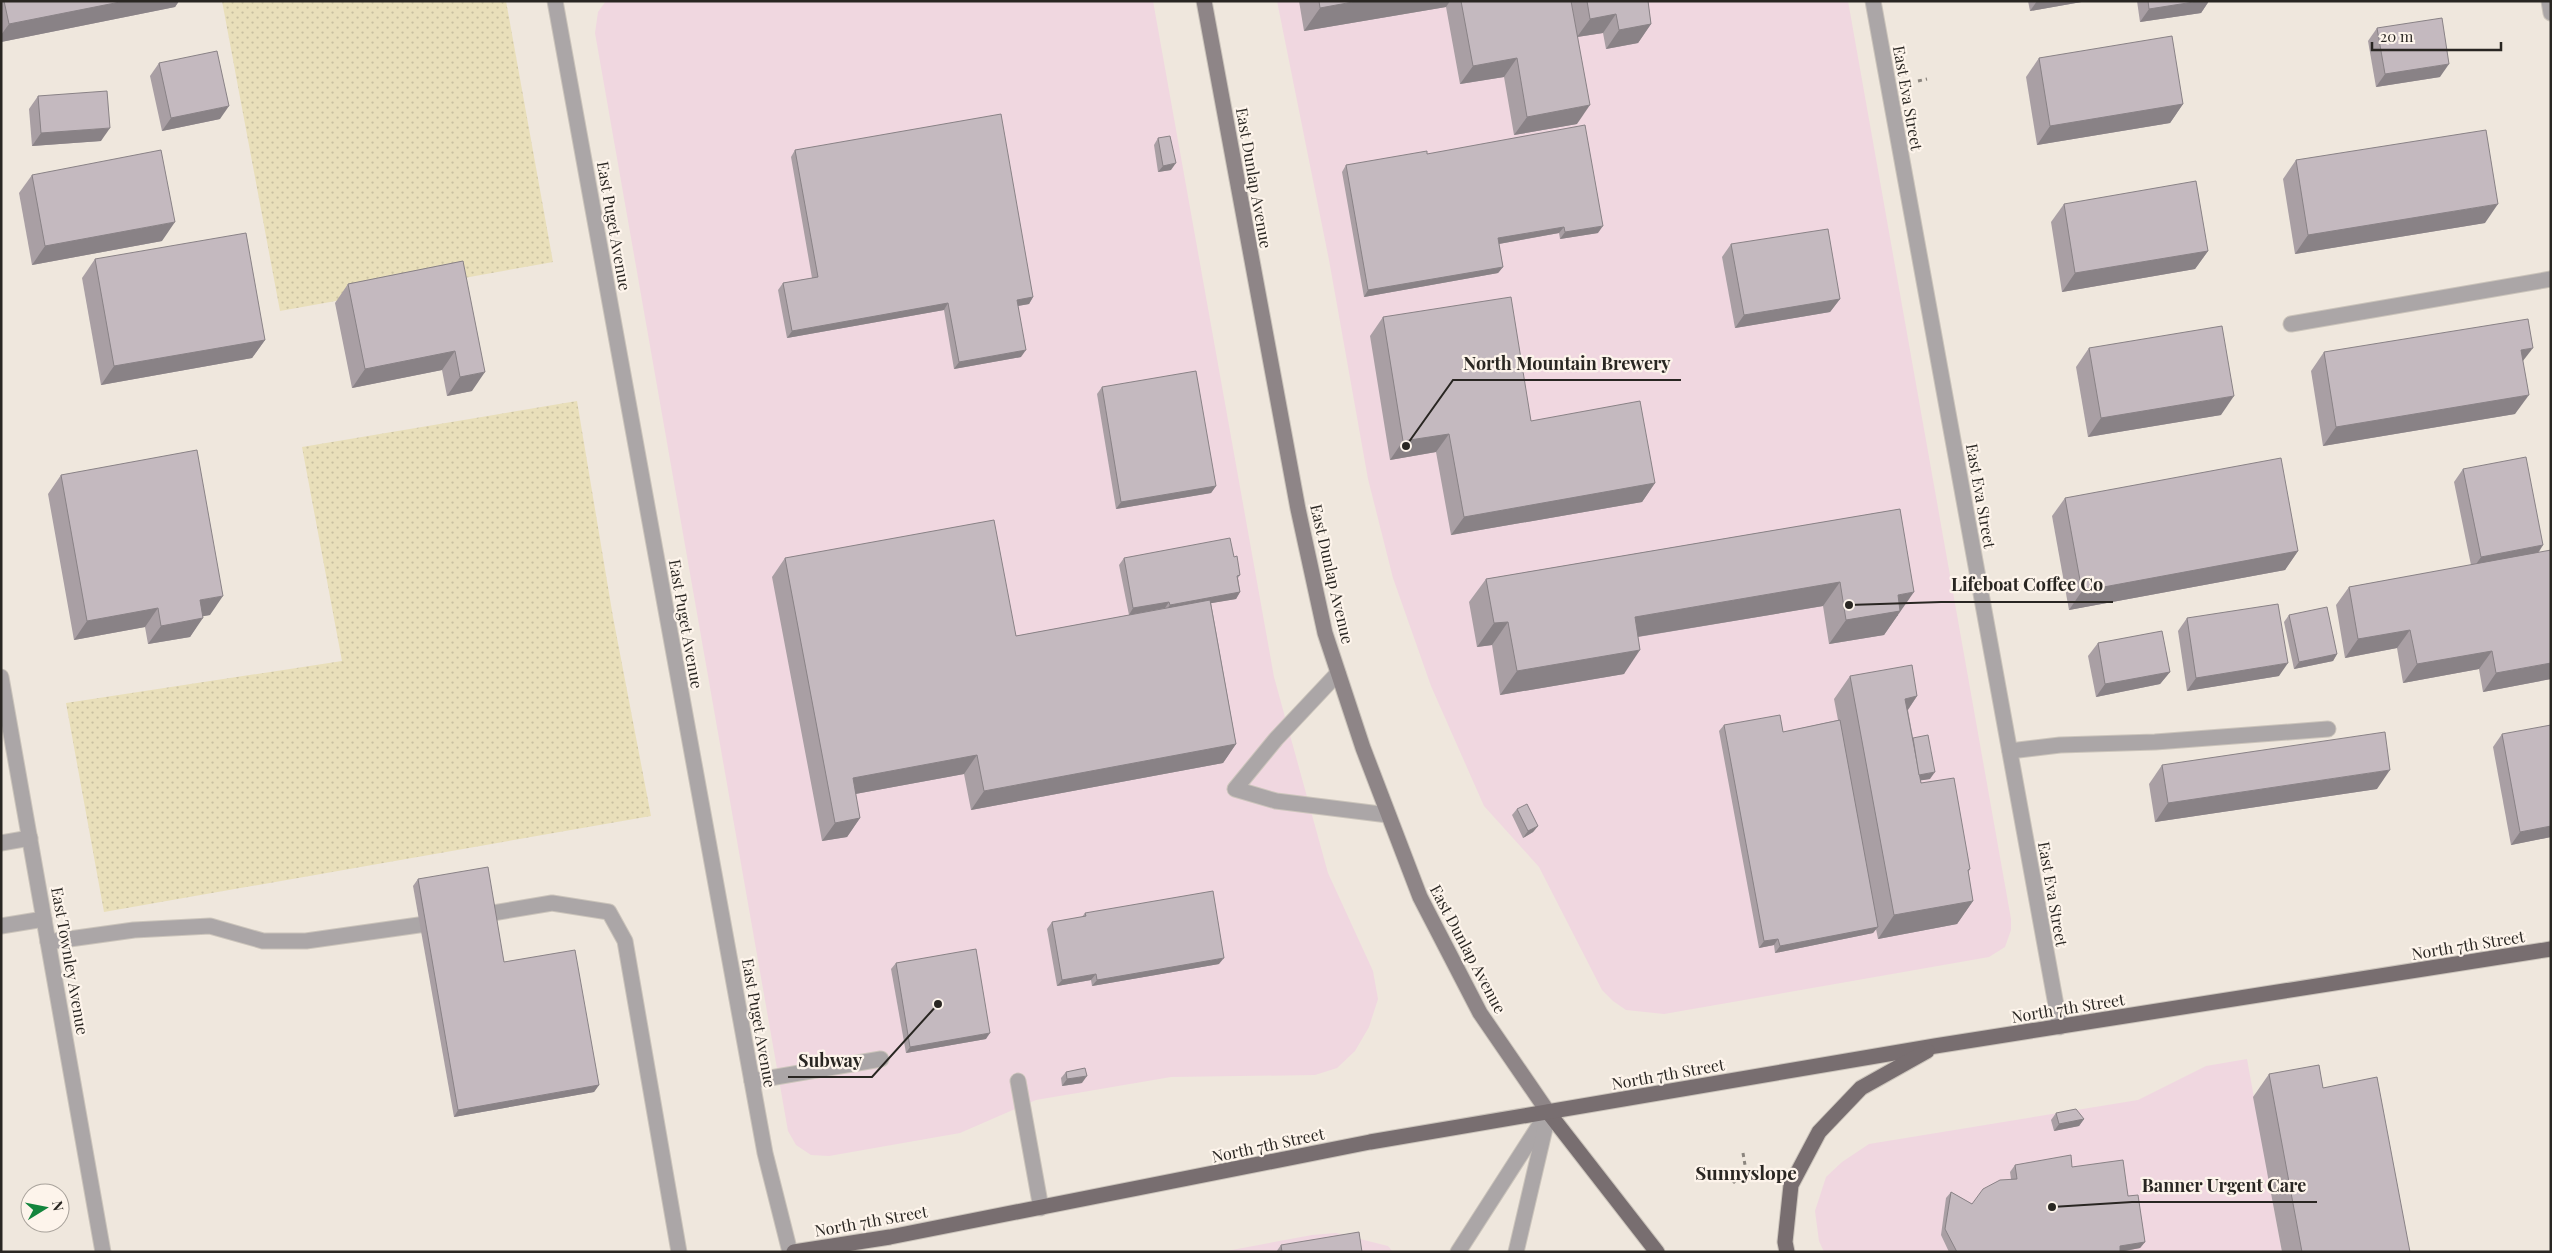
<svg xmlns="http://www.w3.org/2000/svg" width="2552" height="1253" font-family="'Playfair Display',serif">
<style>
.commercial{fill:#f0d7e0}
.sand{fill:url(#sand-dots)}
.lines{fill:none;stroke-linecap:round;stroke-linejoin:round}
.service-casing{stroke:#cbc4bb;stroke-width:17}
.minor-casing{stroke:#cbc4bb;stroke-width:17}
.tertiary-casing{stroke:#cbc4bb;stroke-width:17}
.secondary-casing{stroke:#cbc4bb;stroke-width:17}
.primary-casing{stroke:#cbc4bb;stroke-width:17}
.path{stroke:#8b857e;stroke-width:3;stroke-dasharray:4 4;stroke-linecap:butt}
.service{stroke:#aba6a7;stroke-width:15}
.minor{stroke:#aba6a7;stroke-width:15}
.tertiary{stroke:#aba6a7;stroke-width:15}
.secondary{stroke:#8e8587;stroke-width:15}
.primary{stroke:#786e70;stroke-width:15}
.wall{fill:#a99fa4}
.shaded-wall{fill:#898286}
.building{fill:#c4b9bf;stroke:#898286}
.labels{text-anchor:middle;stroke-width:4.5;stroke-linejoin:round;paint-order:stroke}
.street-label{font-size:16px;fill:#292622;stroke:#fdf4eb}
.quarter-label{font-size:19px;font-weight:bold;fill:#292622;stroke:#fdf4eb}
.leader{fill:none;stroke:#292622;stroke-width:2}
.callout-dot{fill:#292622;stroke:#fdf4eb;stroke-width:2}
.callout-label{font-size:18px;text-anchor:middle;font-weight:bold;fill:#292622;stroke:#fdf4eb;stroke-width:4.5;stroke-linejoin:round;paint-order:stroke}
</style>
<defs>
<pattern id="sand-dots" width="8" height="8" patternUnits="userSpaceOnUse" patternTransform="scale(1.25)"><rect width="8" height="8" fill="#e9dfba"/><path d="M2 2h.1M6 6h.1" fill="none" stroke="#c8bfa0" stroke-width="1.8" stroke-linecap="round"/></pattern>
</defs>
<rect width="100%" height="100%" fill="#efe7dd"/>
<g class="commercial">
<path d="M606,1H1153L1274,677L1328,873L1373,971L1378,999L1369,1027L1355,1051L1337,1068L1315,1075L1171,1077L1036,1100L960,1133L829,1156L811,1155L796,1145L788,1131L595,33L598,12Z"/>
<path d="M1277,1H1848L2011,919V930L2005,947L1989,957L1664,1014L1626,1010L1613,1001L1602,990L1539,867L1484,806L1431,686L1393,578L1368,479L1329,260Z"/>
<path d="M2247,1059L2282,1252H1824L1819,1241L1815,1211L1826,1177L1842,1162L1869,1144L2138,1100L2206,1066Z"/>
<path d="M1336,1233L1388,1246L1393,1252H1221L1312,1235Z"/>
</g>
<g class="sand">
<path d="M222,1H506L553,262L280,311Z"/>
<path d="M577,401L613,617L651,816L104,912L66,703L342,661L302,447Z"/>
</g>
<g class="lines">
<g class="service-casing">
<g id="service">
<path d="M2291,324L2551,279"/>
<path d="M1338,673L1276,739L1235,789L1276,801L1388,815"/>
<path d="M2010,751L2060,745L2155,742L2328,729"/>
<path d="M475,916L552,903L609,912L625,941L679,1252"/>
<path d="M1,926L44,919"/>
<path d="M48,942L134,930L210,926L263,941H306L440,922"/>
<path d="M752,1081L881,1059"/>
<path d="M1018,1081L1041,1208"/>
</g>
</g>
<g class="minor-casing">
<g id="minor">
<path d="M555,1L765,1153L790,1252"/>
<path d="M1873,1L2060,1027"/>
<path d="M2549,1L2551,13"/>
<path d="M1,677L103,1252"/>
<path d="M1,843L30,838"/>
</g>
</g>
<g class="tertiary-casing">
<g id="tertiary">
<path d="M1458,1252L1548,1112"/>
<path d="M1516,1252L1546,1124"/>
</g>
</g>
<g class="secondary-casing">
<path id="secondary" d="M1204,1L1298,509L1325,633L1363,748L1420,897L1480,1013L1548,1112"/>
</g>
<g class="primary-casing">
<g id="primary">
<path d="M1548,1112L1657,1252"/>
<path d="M794,1252L890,1237L1370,1142L1935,1046L2551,949"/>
<path d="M1787,1252L1785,1242L1791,1185L1819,1132L1861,1088L1927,1051"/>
</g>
</g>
<g class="path">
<path d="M1918,81L1927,79"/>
<path d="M1743,1153L1746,1171"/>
<path d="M1746,1171L1762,1176"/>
<path d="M1733,1183L1746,1171"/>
</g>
<use href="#service" class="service"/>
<use href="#minor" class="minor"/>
<use href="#tertiary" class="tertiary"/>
<use href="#secondary" class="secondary"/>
<use href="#primary" class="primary"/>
</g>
<g class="wall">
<path d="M1,1H179L175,7L1,42Z"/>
<path d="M1299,1H1571L1577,124L1514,135L1504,77L1460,84L1446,7L1304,31Z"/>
<path d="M1571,1H1648L1651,24L1638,43L1606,49L1603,33L1577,37Z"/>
<path d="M2028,1H2087L2030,11Z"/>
<path d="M2137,1H2209L2201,13L2140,22Z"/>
<path d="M2377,28L2440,77L2376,87L2368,41Z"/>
<path d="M2039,58L2183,104L2170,123L2037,145L2026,77Z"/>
<path d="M159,63L220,119L162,131L150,76Z"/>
<path d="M38,96L101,141L32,146L29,109Z"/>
<path d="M1158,138L1171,170L1158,172L1154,145Z"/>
<path d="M795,150L1033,297L1029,304L1018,306L1021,357L954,369L944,310L787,338L778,290L783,283L812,278L791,157Z"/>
<path d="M1427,154L1598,233L1560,239L1559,233L1499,244L1503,267L1498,273L1364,297L1342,172L1346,165Z"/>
<path d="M2296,160L2485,223L2295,254L2283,179Z"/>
<path d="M32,175L162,241L32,265L19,193Z"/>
<path d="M2064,204L2208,251L2195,269L2062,292L2051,222Z"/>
<path d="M1731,244L1840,299L1830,312L1735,328L1722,257Z"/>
<path d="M95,259L265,340L252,358L101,385L82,278Z"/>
<path d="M463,261L472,391L447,396L442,370L352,388L335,303L348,284Z"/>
<path d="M1383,317L1531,421L1655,483L1642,502L1451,535L1436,452L1390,460L1370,336Z"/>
<path d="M2089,348L2221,415L2088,437L2076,367Z"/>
<path d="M2324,352L2523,361L2515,414L2323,446L2311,371Z"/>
<path d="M1102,387L1216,486L1211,493L1116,509L1097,394Z"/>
<path d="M2463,469L2543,545L2539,552L2551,679L2483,692L2479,669L2403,683L2397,648L2345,658L2336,605L2349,587L2471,565L2454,482Z"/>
<path d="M61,475L210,615L203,616L190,637L148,644L145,627L74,640L48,494Z"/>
<path d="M2065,498L2298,551L2285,570L2069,610L2052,516Z"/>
<path d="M1900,509L1898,616H1897L1884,635L1829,644L1823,606L1638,637L1624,674L1500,695L1492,645L1477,647L1469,602L1486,579Z"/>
<path d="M1234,557L1240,575L1238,578L1240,592L1236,599L1211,603L1236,744L1223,763L971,810L964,774L855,794L860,818L847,837L822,841L772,577L785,558L1016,636L1129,615L1119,565L1124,558Z"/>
<path d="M2289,615L2337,654L2333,661L2294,669L2284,622Z"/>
<path d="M2187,618L2279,676L2187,691L2178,631Z"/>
<path d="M2098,643L2170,672L2160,684L2096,697L2088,656Z"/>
<path d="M1850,676L1917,696L1908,710L1913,738L1930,779L1921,780V783L1970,869L1968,873L1973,901L1957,924L1878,939L1876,929L1873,933L1775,953L1774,945L1759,948L1719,731L1724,725L1783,732L1838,720L1834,699Z"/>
<path d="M2502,734L2551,837L2511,845L2493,747Z"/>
<path d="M2162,765L2377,789L2155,822L2149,784Z"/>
<path d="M1517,809L1538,826L1533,832L1523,838L1512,815Z"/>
<path d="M418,879L504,962L599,1085L594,1092L454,1117L413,886Z"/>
<path d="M1085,913L1219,964L1092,986L1091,980L1057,986L1047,929L1052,922L1082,917Z"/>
<path d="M896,963L986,1039L906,1053L891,969Z"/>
<path d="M1066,1072L1082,1083L1062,1086L1061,1078Z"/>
<path d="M2269,1074L2323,1088L2410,1252H2282L2253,1097Z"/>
<path d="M2056,1113L2084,1119L2079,1126L2054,1131L2051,1120Z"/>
<path d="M2015,1165L2072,1167L2128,1196L2145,1242L2140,1248L2120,1252H1949L1941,1235L1946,1198L1951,1192L1972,1204L2011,1179L2010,1172Z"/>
<path d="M1281,1245L1362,1252H1276Z"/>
</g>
<g class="shaded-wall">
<path d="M125,1H179L175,7L1,42V35L9,24Z"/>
<path d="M1358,1H1450L1446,7L1304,31L1320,8Z"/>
<path d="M2037,1H2087L2030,11Z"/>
<path d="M2200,1H2209L2201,13L2140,22L2149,9Z"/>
<path d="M1616,14L1603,33L1577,37L1590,19Z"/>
<path d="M1651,24L1638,43L1606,49L1619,30Z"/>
<path d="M1517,58L1504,77L1460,84L1473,66Z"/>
<path d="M2449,64L2440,77L2376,87L2385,74Z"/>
<path d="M2183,104L2170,123L2037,145L2050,126Z"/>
<path d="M1590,105L1577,124L1514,135L1527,117Z"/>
<path d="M229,106L220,119L162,131L171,118Z"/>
<path d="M110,128L101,141L32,146L41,133Z"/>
<path d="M1176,163L1171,170L1158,172L1163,166Z"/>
<path d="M2498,204L2485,223L2295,254L2308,235Z"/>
<path d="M175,222L162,241L32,265L45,246Z"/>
<path d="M1603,226L1598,233L1560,239L1565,232Z"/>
<path d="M1564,227L1559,233L1493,245L1498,238Z"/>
<path d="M2208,251L2195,269L2062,292L2075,273Z"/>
<path d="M1503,267L1498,273L1364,297L1368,290Z"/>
<path d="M1033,297L1029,304L1012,307L1017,300Z"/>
<path d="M1840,299L1830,312L1735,328L1744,315Z"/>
<path d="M948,303L944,310L787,338L792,331Z"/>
<path d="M265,340L252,358L101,385L114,366Z"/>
<path d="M2533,348L2519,366L2521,350Z"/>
<path d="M1026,350L1021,357L954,369L959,362Z"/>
<path d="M455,351L442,370L352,388L365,369Z"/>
<path d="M485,372L472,391L447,396L460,377Z"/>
<path d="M2529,395L2515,414L2323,446L2336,427Z"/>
<path d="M2234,396L2221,415L2088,437L2101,418Z"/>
<path d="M1449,434L1436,452L1390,460L1403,441Z"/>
<path d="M1655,483L1642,502L1451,535L1464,517Z"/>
<path d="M1216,486L1211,493L1116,509L1121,502Z"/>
<path d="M2543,545L2534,558L2472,570L2481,557Z"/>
<path d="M2298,551L2285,570L2069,610L2082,591Z"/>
<path d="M1840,582L1823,606L1618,640L1635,617Z"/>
<path d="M1240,592L1236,599L1165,611L1170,605Z"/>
<path d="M1914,592L1884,635L1829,644L1846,620L1898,595Z"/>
<path d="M223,596L210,615L187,619L200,600Z"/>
<path d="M1169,602L1165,608L1129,615L1133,608Z"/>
<path d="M158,608L145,627L74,640L87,621Z"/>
<path d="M203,618L190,637L148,644L161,626Z"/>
<path d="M1508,622L1492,645L1477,647L1494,623Z"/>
<path d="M2410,630L2397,648L2345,658L2358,639Z"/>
<path d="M1640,650L1624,674L1500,695L1517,671Z"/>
<path d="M2492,651L2479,669L2403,683L2417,664Z"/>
<path d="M2337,654L2333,661L2294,669L2299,662Z"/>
<path d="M2288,663L2279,676L2187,691L2196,678Z"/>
<path d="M2551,663V679L2483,692L2496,673Z"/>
<path d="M2170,672L2160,684L2096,697L2105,684Z"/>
<path d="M1917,696L1901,720L1905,699Z"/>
<path d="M1236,744L1223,763L971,810L984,791Z"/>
<path d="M977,755L964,774L839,797L853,778Z"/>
<path d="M2390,770L2377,789L2155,822L2168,803Z"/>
<path d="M1935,772L1930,779L1905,783L1909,777Z"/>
<path d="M860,818L847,837L822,841L835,823Z"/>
<path d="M1538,826L1533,832L1523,838L1528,831Z"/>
<path d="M2551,826V837L2511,845L2520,832Z"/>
<path d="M1973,901L1957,924L1878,939L1894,915Z"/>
<path d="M1878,927L1873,933L1775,953L1780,946Z"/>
<path d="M1778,939L1774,945L1759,948L1764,941Z"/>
<path d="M1224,958L1219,964L1092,986L1097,980Z"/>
<path d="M1096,974L1091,980L1057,986L1062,980Z"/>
<path d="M990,1033L986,1039L906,1053L910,1047Z"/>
<path d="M1087,1076L1082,1083L1062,1086L1067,1079Z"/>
<path d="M599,1085L594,1092L454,1117L458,1110Z"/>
<path d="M2084,1119L2079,1126L2054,1131L2059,1124Z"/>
<path d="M2145,1242L2140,1248L2118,1252L2120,1246Z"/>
</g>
<g class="building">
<path d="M4,1H125L9,24Z"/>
<path d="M1319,1H1358L1320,8Z"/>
<path d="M1461,1H1571L1590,105L1527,117L1517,58L1473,66Z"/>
<path d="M1587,1H1648L1651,24L1619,30L1616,14L1590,19Z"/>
<path d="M2148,1H2200L2149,9Z"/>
<path d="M2442,18L2449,64L2385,74L2377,28Z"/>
<path d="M2172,36L2183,104L2050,126L2039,58Z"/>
<path d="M217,51L229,106L171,118L159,63Z"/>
<path d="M107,91L110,128L41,133L38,96Z"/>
<path d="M1001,114L1033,297L1017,300L1026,350L959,362L948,303L792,331L783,283L818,277L795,150Z"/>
<path d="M1585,125L1603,226L1565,232L1564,227L1498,238L1503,267L1368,290L1346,165L1427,151V154Z"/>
<path d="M2486,130L2498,204L2308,235L2296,160Z"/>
<path d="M1170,136L1176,163L1163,166L1158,138Z"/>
<path d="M161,150L175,222L45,246L32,175Z"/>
<path d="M2196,181L2208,251L2075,273L2064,204Z"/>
<path d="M1828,229L1840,299L1744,315L1731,244Z"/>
<path d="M246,233L265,340L114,366L95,259Z"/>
<path d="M463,261L485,372L460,377L455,351L365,369L348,284Z"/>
<path d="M1511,297L1531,421L1640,401L1655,483L1464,517L1449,434L1403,441L1383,317Z"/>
<path d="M2528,319L2533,348L2521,350L2529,395L2336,427L2324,352Z"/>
<path d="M2222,326L2234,396L2101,418L2089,348Z"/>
<path d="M1196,371L1216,486L1121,502L1102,387Z"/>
<path d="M197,450L223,596L200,600L203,618L161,626L158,608L87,621L61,475Z"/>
<path d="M2526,457L2543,545L2481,557L2463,469Z"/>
<path d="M2281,458L2298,551L2082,591L2065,498Z"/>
<path d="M1900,509L1914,592L1898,595L1900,611L1846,620L1840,582L1635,617L1640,650L1517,671L1508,622L1494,623L1486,579Z"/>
<path d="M994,520L1016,636L1210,600L1236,744L984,791L977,755L853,778L860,818L835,823L785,558Z"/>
<path d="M1230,538L1234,557L1237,556L1240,575L1237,576L1240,592L1170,605L1169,602L1133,608L1124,558Z"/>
<path d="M2551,550V663L2496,673L2492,651L2417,664L2410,630L2358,639L2349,587Z"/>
<path d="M2278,604L2288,663L2196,678L2187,618Z"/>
<path d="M2327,607L2337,654L2299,662L2289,615Z"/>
<path d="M2162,631L2170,672L2105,684L2098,643Z"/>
<path d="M1912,665L1917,696L1905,699L1921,783L1954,778L1970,869L1968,870L1973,901L1894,915L1850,676Z"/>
<path d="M1780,715L1783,732L1840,720L1878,927L1780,946L1778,939L1764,941L1724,725Z"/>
<path d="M2551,725V826L2520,832L2502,734Z"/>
<path d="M2385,732L2390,770L2168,803L2162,765Z"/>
<path d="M1928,735L1935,772L1919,775L1913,738Z"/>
<path d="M1527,804L1538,826L1528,831L1517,809Z"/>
<path d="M488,867L504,962L575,950L599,1085L458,1110L418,879Z"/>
<path d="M1213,891L1224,958L1097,980L1096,974L1062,980L1052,922L1086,916L1085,913Z"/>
<path d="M976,949L990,1033L910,1047L896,963Z"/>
<path d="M2319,1065L2323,1088L2377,1077L2410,1252H2302L2269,1074Z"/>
<path d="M1085,1068L1087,1076L1067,1079L1066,1072Z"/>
<path d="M2076,1109L2084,1119L2059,1124L2056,1113Z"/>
<path d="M2071,1155L2072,1167L2123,1160L2128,1196L2138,1195L2145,1242L2120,1246V1252H1957L1945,1229L1951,1192L1972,1204L1983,1189L2000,1180L2017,1179L2015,1165Z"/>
<path d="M1359,1232L1362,1252H1282L1281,1245Z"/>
</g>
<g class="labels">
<g class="street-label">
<text transform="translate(1908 98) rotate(80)" y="6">East Eva Street</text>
<text transform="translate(1254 178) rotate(80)" y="6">East Dunlap Avenue</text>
<text transform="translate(614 226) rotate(80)" y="6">East Puget Avenue</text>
<text transform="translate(1981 496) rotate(80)" y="6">East Eva Street</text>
<text transform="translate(1332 574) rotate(77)" y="6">East Dunlap Avenue</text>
<text transform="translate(686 624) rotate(80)" y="6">East Puget Avenue</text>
<text transform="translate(2053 894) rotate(80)" y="6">East Eva Street</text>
<text transform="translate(2468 945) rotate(-9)" y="6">North 7th Street</text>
<text transform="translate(1468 949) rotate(62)" y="6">East Dunlap Avenue</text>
<text transform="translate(70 961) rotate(80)" y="6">East Townley Avenue</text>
<text transform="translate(2068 1008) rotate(-9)" y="6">North 7th Street</text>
<text transform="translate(759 1023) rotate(80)" y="6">East Puget Avenue</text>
<text transform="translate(1668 1074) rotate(-10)" y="6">North 7th Street</text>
<text transform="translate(1268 1145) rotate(-12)" y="6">North 7th Street</text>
<text transform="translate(871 1221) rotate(-10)" y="6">North 7th Street</text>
</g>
<g class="quarter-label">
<text x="1746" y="1180">Sunnyslope</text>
</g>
</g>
<path class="leader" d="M1406 446L1453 380H1681M1849 605L1941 602H2113M938 1004L872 1077H788M2052 1207L2132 1202H2317"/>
<g class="callout-dot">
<circle cx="1406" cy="446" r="5"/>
<circle cx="1849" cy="605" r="5"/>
<circle cx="938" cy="1004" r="5"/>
<circle cx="2052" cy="1207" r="5"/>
</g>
<g class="callout-label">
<text x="1567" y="370">North Mountain Brewery</text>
<text x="2027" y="591">Lifeboat Coffee Co</text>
<text x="830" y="1067">Subway</text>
<text x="2224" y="1192">Banner Urgent Care</text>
</g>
<rect width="2552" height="1253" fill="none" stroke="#292622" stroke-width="5"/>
<g transform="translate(45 1208) rotate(80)"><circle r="24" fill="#fdf4eb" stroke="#a8a29b"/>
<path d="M0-4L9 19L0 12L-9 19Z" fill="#13853d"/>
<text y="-8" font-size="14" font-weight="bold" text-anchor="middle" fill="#292622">N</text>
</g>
<path d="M2372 42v8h129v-8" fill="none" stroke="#292622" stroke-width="2.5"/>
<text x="2380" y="42" font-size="15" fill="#292622" stroke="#fdf4eb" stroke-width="4" paint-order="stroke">20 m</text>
</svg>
